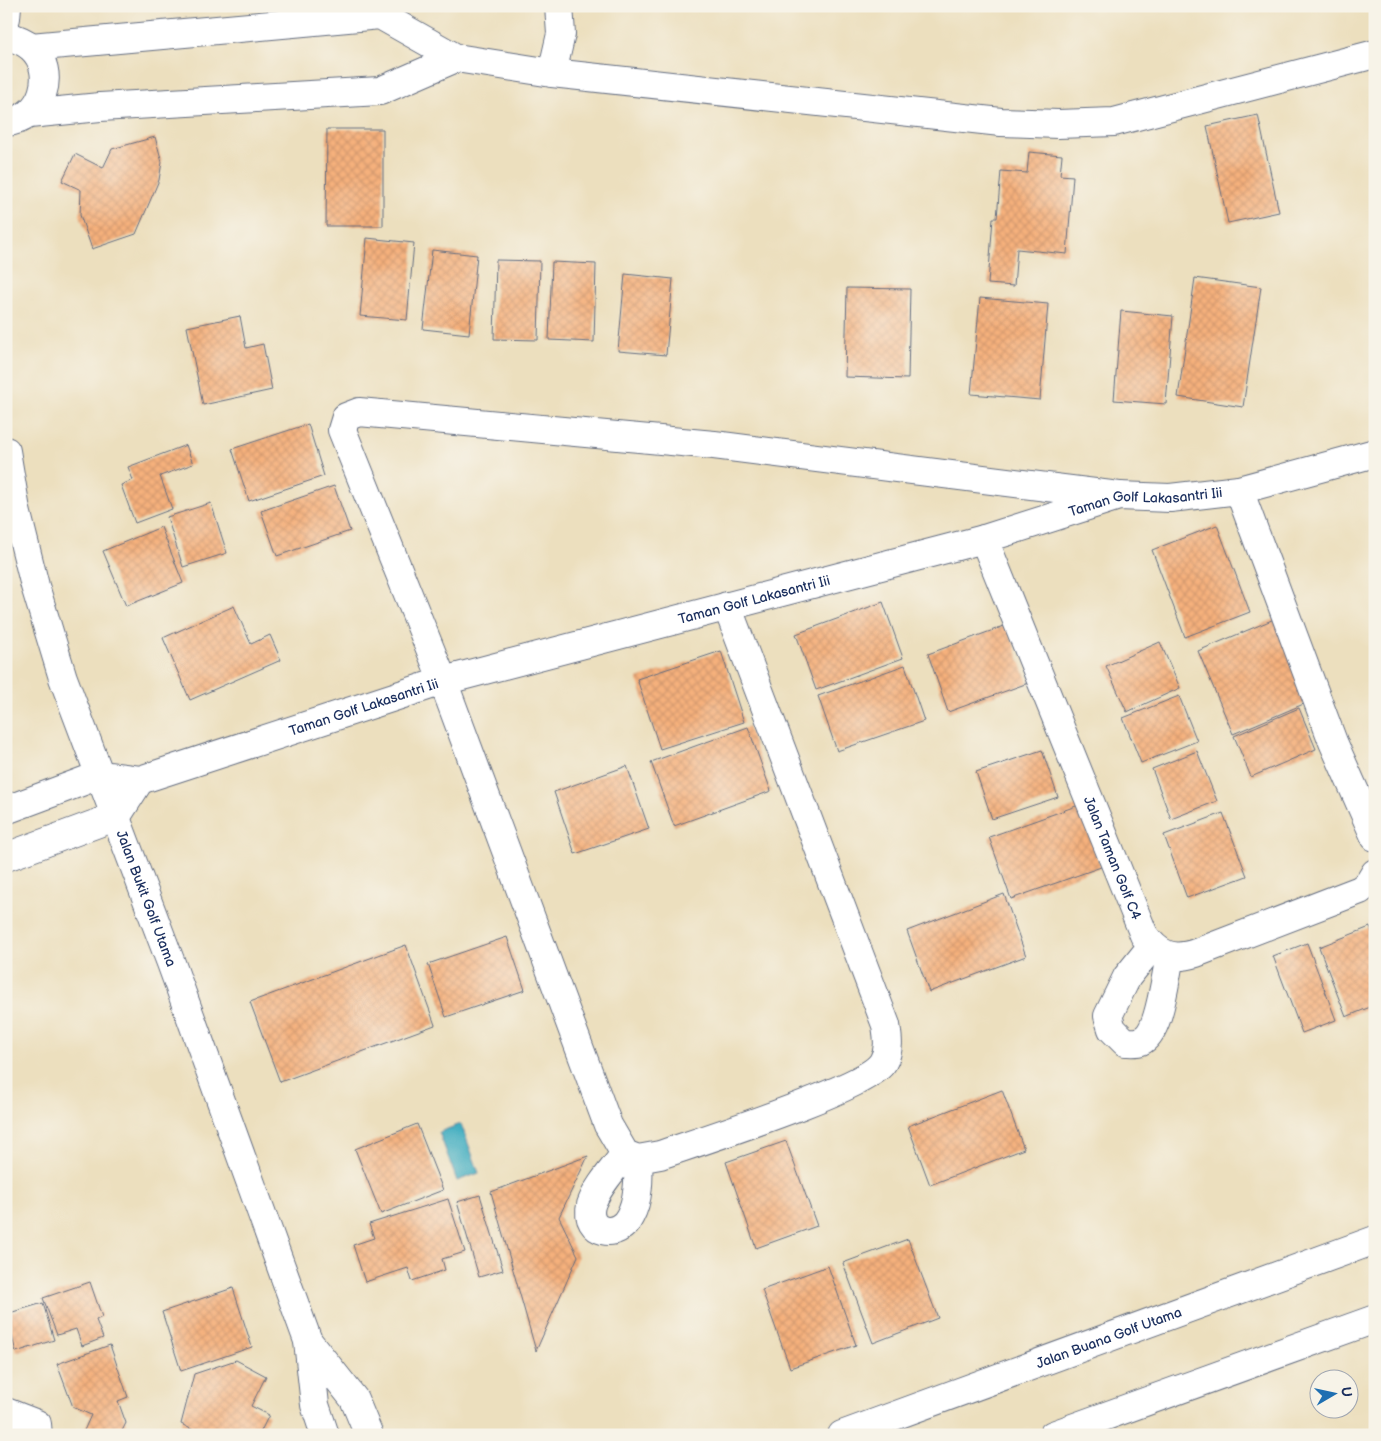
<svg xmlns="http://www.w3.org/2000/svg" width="1381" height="1441" font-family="'Balsamiq Sans',sans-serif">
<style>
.water{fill:#43aec1;stroke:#2f6e90}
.building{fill:url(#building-cross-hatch)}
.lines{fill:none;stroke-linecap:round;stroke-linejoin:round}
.street-casing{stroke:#646d80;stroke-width:30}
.secondary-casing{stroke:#646d80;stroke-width:30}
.street{stroke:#fff;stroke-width:28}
.secondary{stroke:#fff;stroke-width:28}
.labels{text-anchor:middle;stroke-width:4;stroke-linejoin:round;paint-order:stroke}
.street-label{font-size:14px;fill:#1b2f5e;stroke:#f7f3e8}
</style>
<defs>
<pattern id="building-cross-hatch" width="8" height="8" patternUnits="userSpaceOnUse" patternTransform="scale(1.25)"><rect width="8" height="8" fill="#f5b07c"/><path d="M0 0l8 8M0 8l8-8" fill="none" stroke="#d1986e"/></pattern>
</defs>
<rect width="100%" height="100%" fill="#f7f3e8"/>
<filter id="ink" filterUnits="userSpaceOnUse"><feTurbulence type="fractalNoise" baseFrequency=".02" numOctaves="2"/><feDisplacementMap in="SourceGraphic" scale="10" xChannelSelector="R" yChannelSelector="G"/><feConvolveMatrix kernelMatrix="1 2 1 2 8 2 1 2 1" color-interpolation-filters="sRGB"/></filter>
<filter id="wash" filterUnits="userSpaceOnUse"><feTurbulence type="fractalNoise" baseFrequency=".0096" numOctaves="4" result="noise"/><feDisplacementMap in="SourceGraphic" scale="20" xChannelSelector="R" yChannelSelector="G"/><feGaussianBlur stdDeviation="1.12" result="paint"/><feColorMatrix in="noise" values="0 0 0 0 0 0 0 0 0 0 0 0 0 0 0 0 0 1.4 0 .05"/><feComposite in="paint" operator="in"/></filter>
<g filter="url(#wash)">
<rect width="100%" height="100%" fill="#ecdfbe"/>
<path class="water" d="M461,1124L479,1173L457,1181L439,1132Z"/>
<g id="blocks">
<g class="building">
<path d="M1258,115L1279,212L1228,223L1207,126Z"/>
<path d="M327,129H383V226H326Z"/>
<path d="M155,137L162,162L159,180L136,234L92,249L80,215L81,190L62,181L75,154L103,168L112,149Z"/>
<path d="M1029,152L1062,155L1060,175L1073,176L1067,254L1017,249L1014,286L988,284L993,218H997L1001,171L1027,173Z"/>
<path d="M367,238L414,243L407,320L360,316Z"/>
<path d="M432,250L477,255L469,334L423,329Z"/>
<path d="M496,260L540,261L538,340L494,339Z"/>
<path d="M552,262L596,264L594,342L549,340Z"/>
<path d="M625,274L673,279L666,355L618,351Z"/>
<path d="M1195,278L1261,287L1243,407L1178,397Z"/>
<path d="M847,288L910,289L908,379L845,377Z"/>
<path d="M980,298L1048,304L1040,400L971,394Z"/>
<path d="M1121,311L1173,316L1166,404L1114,400Z"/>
<path d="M240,316L246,348L263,344L272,390L203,405L187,327Z"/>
<path d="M308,424L324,476L249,501L232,449Z"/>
<path d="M186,445L193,464L160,476L172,509L135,523L121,485L133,480L128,467Z"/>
<path d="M334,486L350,531L277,556L261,511Z"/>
<path d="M211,503L227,553L183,567L167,517Z"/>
<path d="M1217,525L1250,612L1185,637L1152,550Z"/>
<path d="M161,527L183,583L126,606L103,551Z"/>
<path d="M883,602L903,658L816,690L796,634Z"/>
<path d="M234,606L251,644L270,635L281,660L190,700L163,638Z"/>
<path d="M1279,617L1313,700L1233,734L1198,651Z"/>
<path d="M1007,625L1028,683L948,712L928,654Z"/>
<path d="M1160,642L1180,688L1127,712L1106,666Z"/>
<path d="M721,651L744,722L660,749L637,679Z"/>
<path d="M905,665L924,721L837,751L818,696Z"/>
<path d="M1179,696L1197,741L1141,763L1123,718Z"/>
<path d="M1299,708L1316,749L1251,777L1234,736Z"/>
<path d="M748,727L771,791L674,826L651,762Z"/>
<path d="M1042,750L1058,797L992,819L976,772Z"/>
<path d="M1197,751L1217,801L1171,819L1152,769Z"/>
<path d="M627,766L649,829L575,854L554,792Z"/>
<path d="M1079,805L1101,867L1011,899L989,837Z"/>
<path d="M1223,813L1247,876L1187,898L1164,835Z"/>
<path d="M1004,894L1026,956L929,992L907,931Z"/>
<path d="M1370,927L1375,940V1005L1346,1017L1319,947Z"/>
<path d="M507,937L525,990L446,1017L428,964Z"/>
<path d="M1307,943L1336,1020L1302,1033L1273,956Z"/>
<path d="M406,945L435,1025L280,1082L250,1002Z"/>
<path d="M1002,1090L1024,1149L930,1185L908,1126Z"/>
<path d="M417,1124L443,1190L381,1214L355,1149Z"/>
<path d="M786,1141L817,1226L756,1248L726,1162Z"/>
<path d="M588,1156L559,1217L578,1256L536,1351L491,1192Z"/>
<path d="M480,1195L503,1270L479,1277L457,1202Z"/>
<path d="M448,1199L465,1252L442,1259L445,1270L412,1281L408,1268L365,1282L353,1245L374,1238L369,1224Z"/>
<path d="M908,1239L938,1318L873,1343L843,1263Z"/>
<path d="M828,1266L856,1345L790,1368L762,1290Z"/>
<path d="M90,1282L102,1317L96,1320L103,1338L82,1346L76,1329L57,1335L43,1298Z"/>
<path d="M233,1288L252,1347L181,1371L162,1312Z"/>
<path d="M43,1303L54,1340L16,1352L6,1314Z"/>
<path d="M110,1345L128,1397L118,1401L126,1423L120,1435H82L91,1415L73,1407L57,1364Z"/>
<path d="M236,1360L266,1376L251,1406L269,1415L259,1435H203L181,1424L194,1374Z"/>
</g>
</g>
</g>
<g filter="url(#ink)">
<use href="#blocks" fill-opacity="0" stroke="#646d80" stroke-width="1"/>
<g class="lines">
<g class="street-casing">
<g id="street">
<path d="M31,47L380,15L456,58L552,73L1001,122L1058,124L1114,122L1375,54"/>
<path d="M552,73L561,34L559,6"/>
<path d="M29,114L100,107L380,91L456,58"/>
<path d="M1239,490L1333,742L1375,837"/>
<path id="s1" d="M984,539L1144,935C1159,955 1172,961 1196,953L1360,890L1369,883L1375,873"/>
<path d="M727,606L886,1025C888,1038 890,1050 883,1062C868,1088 697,1142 660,1155L638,1159L625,1154L608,1125L443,681L342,430L346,417L359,412L714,445L1119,496"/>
<path id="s2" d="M6,810L100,775L140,780L443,681L984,539L1119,496L1170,498L1239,490L1375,453"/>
<path d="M6,857L117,816L140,780"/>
<path d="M1152,946L1127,977L1108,1016L1112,1029L1125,1042C1129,1042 1136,1043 1141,1041C1160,1033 1165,977 1170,957"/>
<path d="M625,1154C613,1170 597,1187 591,1205C584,1234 619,1240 630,1216C639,1199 639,1178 638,1159"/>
<path d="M6,1412L37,1424L38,1435"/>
</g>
</g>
<g class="secondary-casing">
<g id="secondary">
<path d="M6,18L7,6"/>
<path d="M6,36C15,38 24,41 31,47C58,71 43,120 6,122"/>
<path id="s3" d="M6,451L16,510L35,586L63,678L171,963L308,1341L315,1405L325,1435"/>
<path d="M308,1341L354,1399L369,1435"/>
<path id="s4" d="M842,1435L1375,1240"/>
<path d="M1053,1435L1375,1319"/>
</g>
</g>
<use href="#street" class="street"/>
<use href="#secondary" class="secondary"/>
</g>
</g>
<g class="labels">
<g class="street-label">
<text dy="5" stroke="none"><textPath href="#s2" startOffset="1186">Taman Golf Lakasantri Iii</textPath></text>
<text dy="5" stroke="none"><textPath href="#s2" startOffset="781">Taman Golf Lakasantri Iii</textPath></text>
<text dy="5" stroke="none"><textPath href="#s2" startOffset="376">Taman Golf Lakasantri Iii</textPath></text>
<text dy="5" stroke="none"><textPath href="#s1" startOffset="344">Jalan Taman Golf C4</textPath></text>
<text dy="5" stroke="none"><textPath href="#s3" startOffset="470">Jalan Bukit Golf Utama</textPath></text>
<text dy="5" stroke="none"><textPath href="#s4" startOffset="284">Jalan Buana Golf Utama</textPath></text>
</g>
</g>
<rect width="1381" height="1441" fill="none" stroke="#f7f3e8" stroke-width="25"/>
<g transform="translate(1334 1394) rotate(81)"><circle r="24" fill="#f7f3e8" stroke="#9fa5b1"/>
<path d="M0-4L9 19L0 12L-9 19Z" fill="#1f6fb2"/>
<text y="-8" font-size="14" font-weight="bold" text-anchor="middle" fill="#1b2f5e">U</text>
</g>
</svg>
